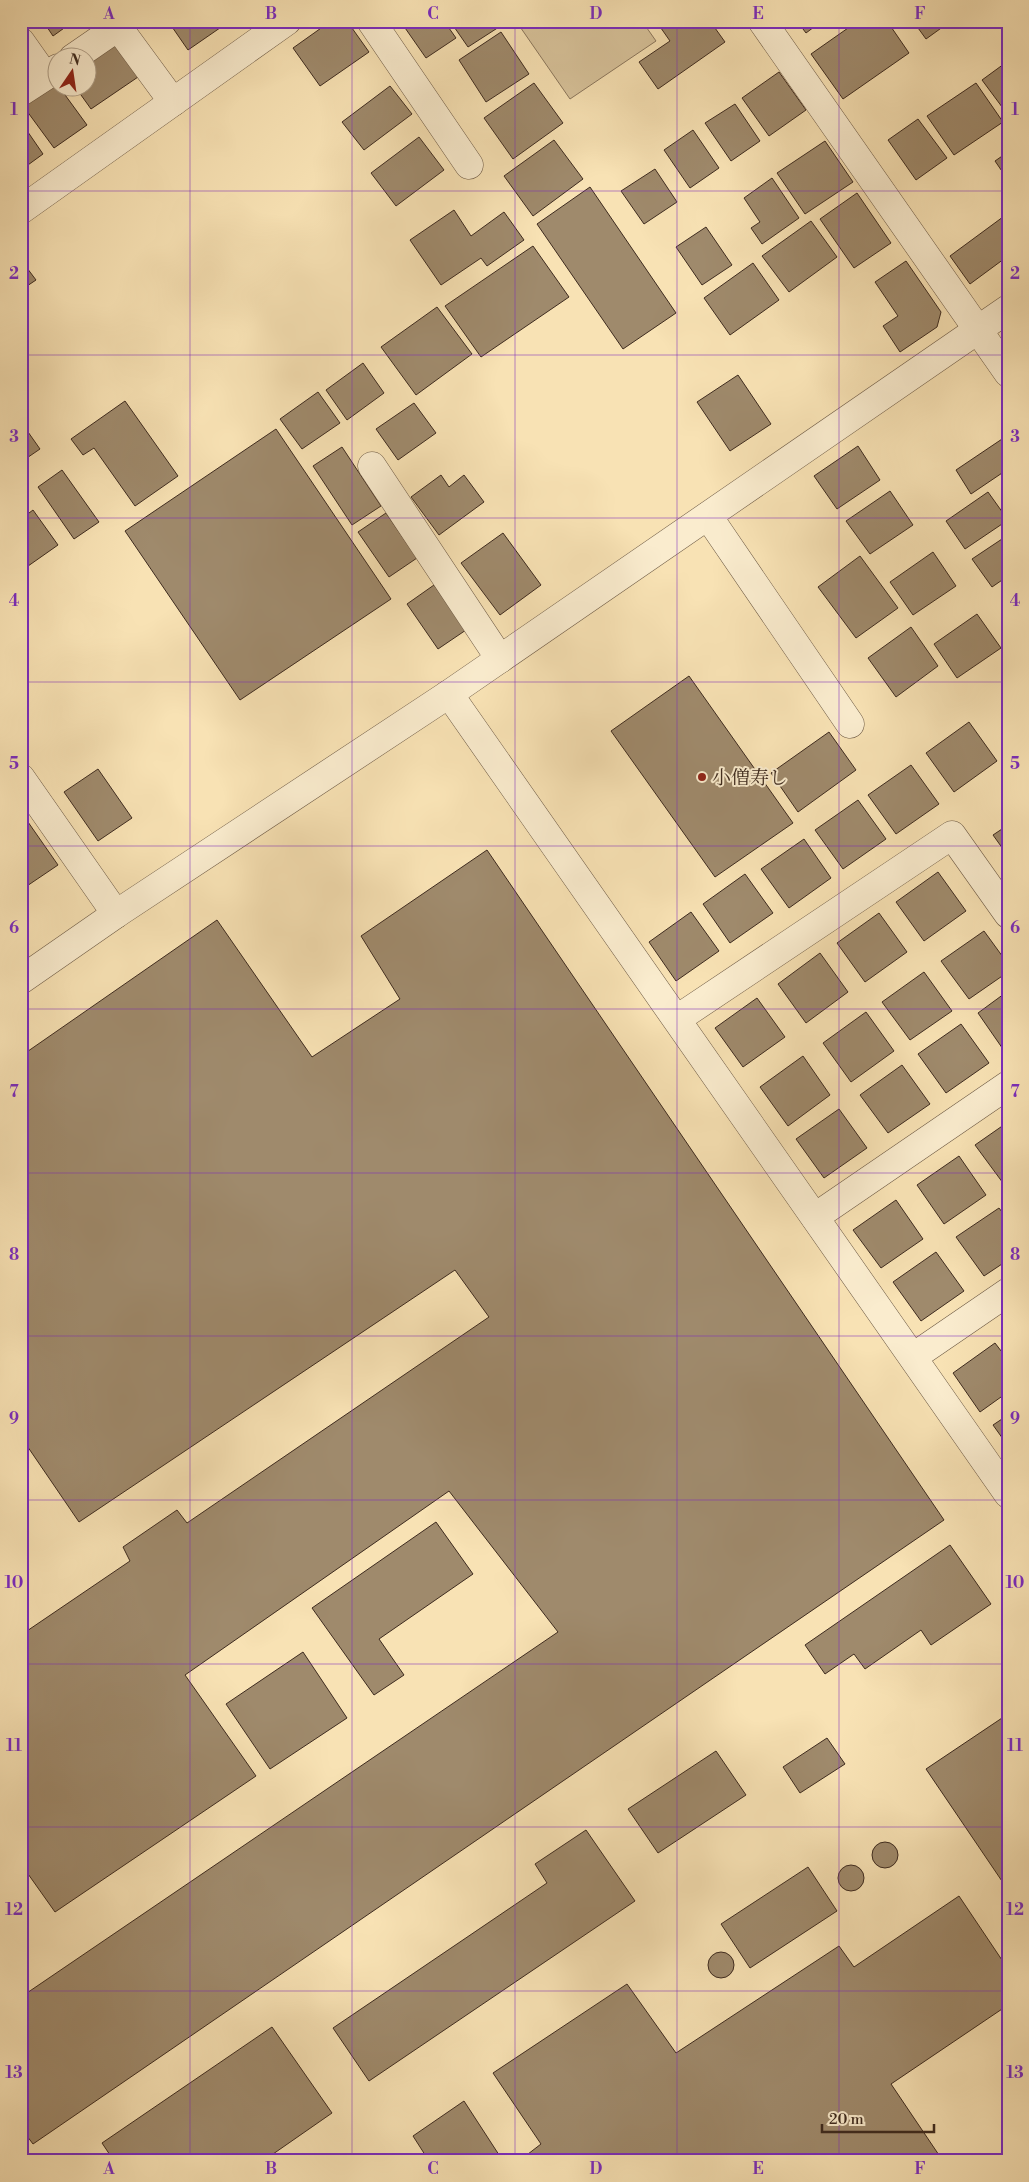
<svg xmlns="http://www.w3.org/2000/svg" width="1029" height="2182" font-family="'Libre Bodoni','Noto Serif JP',serif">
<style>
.green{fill:#d8c39b;stroke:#8b775d}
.building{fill:#9f8a6c;stroke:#3e2b1f}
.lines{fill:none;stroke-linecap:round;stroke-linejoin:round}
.minor-casing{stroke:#6c5944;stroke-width:29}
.minor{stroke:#faecce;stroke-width:28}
.grid{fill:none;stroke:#7b2cbf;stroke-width:1;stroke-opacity:0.55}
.poi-dot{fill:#8f2418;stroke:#faecce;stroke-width:2}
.labels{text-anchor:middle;stroke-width:4;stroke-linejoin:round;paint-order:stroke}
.poi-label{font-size:19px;fill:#3e2b1f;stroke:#faecce;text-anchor:start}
.neatline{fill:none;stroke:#7b2cbf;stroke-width:2}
.grid-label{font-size:16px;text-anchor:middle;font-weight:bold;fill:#7b2cbf}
</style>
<rect width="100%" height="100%" fill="#f8e2b4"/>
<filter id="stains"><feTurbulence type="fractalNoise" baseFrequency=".004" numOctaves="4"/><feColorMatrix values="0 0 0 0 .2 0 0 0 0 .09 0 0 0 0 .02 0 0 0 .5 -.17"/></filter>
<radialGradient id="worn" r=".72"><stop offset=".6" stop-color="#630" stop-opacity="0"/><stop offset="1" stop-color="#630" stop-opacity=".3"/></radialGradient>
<path class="green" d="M516,21H642L656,41L570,99Z"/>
<g class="building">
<path d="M43,21H74L53,36Z"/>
<path d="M168,21H230L188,50Z"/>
<path d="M331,21H347L369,52L320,86L293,48Z"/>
<path d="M409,21H444L456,38L426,58L403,25Z"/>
<path d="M450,21H495L499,27L468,47Z"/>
<path d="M656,21H710L725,42L658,89L639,62L670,41Z"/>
<path d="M797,21H822L806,33Z"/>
<path d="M858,21H887L909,53L843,99L811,54Z"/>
<path d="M913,21H951L926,39Z"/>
<path d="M501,32L529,74L486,102L459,60Z"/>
<path d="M115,43L138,77L91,109L76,88H88V62Z"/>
<path d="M1008,61V115L982,80Z"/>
<path d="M779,72L806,110L769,136L742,98Z"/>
<path d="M58,83V88H60L87,125L54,148L21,103Z"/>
<path d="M534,83L563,123L513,159L484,118Z"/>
<path d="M976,83L1003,122L954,155L927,116Z"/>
<path d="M390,86L412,114L364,150L342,122Z"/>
<path d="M735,104L760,141L731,161L705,123Z"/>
<path d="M918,119L947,158L916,180L888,140Z"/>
<path d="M21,122L43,154L21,170Z"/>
<path d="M693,130L719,168L690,188L664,150Z"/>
<path d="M419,137L444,170L396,206L371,173Z"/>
<path d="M554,140L583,179L533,216L504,176Z"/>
<path d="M825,141L853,182L805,214L777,173Z"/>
<path d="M1008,152V180L995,161Z"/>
<path d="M655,169L677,202L644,224L621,191Z"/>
<path d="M772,178L799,218L762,244L751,228L760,222L744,198Z"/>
<path d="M590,187L676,313L623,349L537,224Z"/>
<path d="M857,193L891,243L854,268L820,219Z"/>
<path d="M454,210L471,236L504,212L524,240L487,266L481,258L441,285L410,240Z"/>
<path d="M1007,214L1008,256L970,284L950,256Z"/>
<path d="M811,221L837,257L789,292L762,256Z"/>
<path d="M706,227L732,265L702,285L676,247Z"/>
<path d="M533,246L569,297L481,357L445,306Z"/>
<path d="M21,260L36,280L21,290Z"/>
<path d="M906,261L941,312L937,327L900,352L883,326L898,316L875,282Z"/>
<path d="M753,263L779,300L730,335L704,298Z"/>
<path d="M437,307L472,354L416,395L381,347Z"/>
<path d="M363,363L384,393L347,420L326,390Z"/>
<path d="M738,375L771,424L730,451L697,402Z"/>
<path d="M318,392L340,423L302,449L280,419Z"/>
<path d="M125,401L178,476L135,506L94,448L83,455L71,439Z"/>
<path d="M414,403L436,433L398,460L376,429Z"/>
<path d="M21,422L40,449L21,462Z"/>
<path d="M276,429L391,599L240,700L125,531Z"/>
<path d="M1008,435V469L971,494L956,470Z"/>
<path d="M858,446L880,480L837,509L814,476Z"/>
<path d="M342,447L381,506L352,525L313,466Z"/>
<path d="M62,470L99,522L74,539L38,487Z"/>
<path d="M441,475L449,487L464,475L484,502L439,535L411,497Z"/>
<path d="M890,491L913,525L870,554L846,521Z"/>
<path d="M988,492L1008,520L965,549L946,521Z"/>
<path d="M33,510L58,545L21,571V519Z"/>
<path d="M386,513L417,558L389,577L358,532Z"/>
<path d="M503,533L541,585L500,615L461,563Z"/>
<path d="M1008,535V576L992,587L972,559Z"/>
<path d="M933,552L956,586L913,615L890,582Z"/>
<path d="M860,556L898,608L856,638L818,587Z"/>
<path d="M434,585L466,630L438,649L407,604Z"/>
<path d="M977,614L1001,648L957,678L934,644Z"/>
<path d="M911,627L938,666L896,697L868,658Z"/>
<path d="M689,676L793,823L715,877L611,731Z"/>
<path d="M969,722L997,761L954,792L926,753Z"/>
<path d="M829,732L856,770L798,812L771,773Z"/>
<path d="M911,765L939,804L896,834L868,795Z"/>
<path d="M98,769L132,818L98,841L64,792Z"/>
<path d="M858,800L886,839L843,869L815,830Z"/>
<path d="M21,812L58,865L21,890Z"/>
<path d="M1008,825V856L993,835Z"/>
<path d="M804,839L831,878L789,908L761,869Z"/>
<path d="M487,850L944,1520L33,2144L21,2128V1997L558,1632L449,1491L185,1675L256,1776L55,1912L21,1864V1635L130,1561L123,1547L177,1510L187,1523L489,1317L455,1270L79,1522L21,1437V1056L217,920L312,1057L400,999L361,936Z"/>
<path d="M938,872L966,911L924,941L896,902Z"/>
<path d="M745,874L773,913L730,943L703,904Z"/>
<path d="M691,912L719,951L676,981L649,942Z"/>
<path d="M879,913L907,952L865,982L837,943Z"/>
<path d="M984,931L1008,964V972L969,999L941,961Z"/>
<path d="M820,953L848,992L806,1023L778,984Z"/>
<path d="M924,972L952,1011L910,1040L882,1002Z"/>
<path d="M1008,991V1050L1005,1052L978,1013Z"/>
<path d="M757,998L785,1037L743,1067L715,1028Z"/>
<path d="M866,1012L894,1051L851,1082L823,1043Z"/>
<path d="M961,1024L989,1063L946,1093L918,1054Z"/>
<path d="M803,1056L830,1095L788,1126L760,1087Z"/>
<path d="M902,1065L930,1104L888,1133L860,1095Z"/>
<path d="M839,1109L867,1148L824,1178L796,1139Z"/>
<path d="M1008,1122V1180L1003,1183L975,1145Z"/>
<path d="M959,1156L986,1195L944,1224L917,1185Z"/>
<path d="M896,1200L923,1239L881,1268L853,1230Z"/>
<path d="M999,1208L1008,1220V1260L984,1276L956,1237Z"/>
<path d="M936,1252L964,1291L921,1321L893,1282Z"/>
<path d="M995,1343L1008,1360V1392L980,1412L953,1373Z"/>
<path d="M1008,1415V1446L993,1425Z"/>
<path d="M436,1522L473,1574L379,1639L404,1675L374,1695L312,1608Z"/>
<path d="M950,1545L991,1604L931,1645L921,1630L865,1669L854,1654L825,1674L805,1645Z"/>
<path d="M303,1652L347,1718L270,1769L226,1704Z"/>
<path d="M1008,1714V1890L926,1769Z"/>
<path d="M827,1738L845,1764L800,1793L783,1767Z"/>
<path d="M716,1751L746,1795L658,1853L628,1809Z"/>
<path d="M586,1830L635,1901L369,2081L333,2028L547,1883L535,1864Z"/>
<circle cx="885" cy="1855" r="13"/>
<circle cx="851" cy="1878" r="13"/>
<path d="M808,1867L837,1911L750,1968L721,1924Z"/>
<path d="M959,1896L1008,1969V2005L891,2084L943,2161H519L541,2144L493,2073L627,1984L676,2053L839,1946L854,1967Z"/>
<circle cx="721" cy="1965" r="13"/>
<path d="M272,2027L332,2113L263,2161H114L102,2143Z"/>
<path d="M464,2101L503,2161H429L413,2136Z"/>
</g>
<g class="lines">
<g class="minor-casing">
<g id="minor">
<path d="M371,21L469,165"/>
<path d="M762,21L1008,373"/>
<path d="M21,42L45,76"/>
<path d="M73,58L118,27L173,102"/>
<path d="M21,92L58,68"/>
<path d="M21,210L287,21"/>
<path d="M372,466L500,659"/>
<path d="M708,516L850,724"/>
<path d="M449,694L1008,1494"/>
<path d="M21,778L116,914"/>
<path d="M21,980L116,914L449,694L1008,309"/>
<path d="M677,1019L952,835L1008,914"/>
<path d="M815,1217L1008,1085"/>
<path d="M913,1357L1008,1292"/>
</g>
</g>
<use href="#minor" class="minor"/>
</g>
<path class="grid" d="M190,21V2161M352,21V2161M515,21V2161M677,21V2161M839,21V2161M21,191H1008M21,355H1008M21,518H1008M21,682H1008M21,846H1008M21,1009H1008M21,1173H1008M21,1336H1008M21,1500H1008M21,1664H1008M21,1827H1008M21,1991H1008"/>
<circle class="poi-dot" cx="702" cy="777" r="5"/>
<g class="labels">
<g class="poi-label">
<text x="712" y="784">小僧寿し</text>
</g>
</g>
<rect width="1029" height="2182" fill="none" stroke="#f8e2b4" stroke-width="55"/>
<g transform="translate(72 72) rotate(13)"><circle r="24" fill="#faecce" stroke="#af9f88"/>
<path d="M0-4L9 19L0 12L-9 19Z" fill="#8f2418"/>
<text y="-8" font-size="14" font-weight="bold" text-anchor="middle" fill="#3e2b1f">N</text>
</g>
<path d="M822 2124v8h112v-8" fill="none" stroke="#3e2b1f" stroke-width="2.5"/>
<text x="829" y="2124" font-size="15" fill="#3e2b1f" stroke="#faecce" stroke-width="4" paint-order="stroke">20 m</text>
<rect x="28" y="28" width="974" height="2126" class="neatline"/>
<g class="grid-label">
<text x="109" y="19">A</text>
<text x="271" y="19">B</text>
<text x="433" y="19">C</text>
<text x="596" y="19">D</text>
<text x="758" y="19">E</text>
<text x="920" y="19">F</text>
<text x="14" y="115">1</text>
<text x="1015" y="115">1</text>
<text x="14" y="279">2</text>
<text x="1015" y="279">2</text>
<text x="14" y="442">3</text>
<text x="1015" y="442">3</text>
<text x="14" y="606">4</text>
<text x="1015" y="606">4</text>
<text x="14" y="769">5</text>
<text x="1015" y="769">5</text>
<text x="14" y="933">6</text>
<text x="1015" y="933">6</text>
<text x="14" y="1097">7</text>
<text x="1015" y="1097">7</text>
<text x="14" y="1260">8</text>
<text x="1015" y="1260">8</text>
<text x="14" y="1424">9</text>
<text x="1015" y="1424">9</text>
<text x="14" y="1588">10</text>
<text x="1015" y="1588">10</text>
<text x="14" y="1751">11</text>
<text x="1015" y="1751">11</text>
<text x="14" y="1915">12</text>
<text x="1015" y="1915">12</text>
<text x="14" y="2078">13</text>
<text x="1015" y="2078">13</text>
<text x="109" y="2174">A</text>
<text x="271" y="2174">B</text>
<text x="433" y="2174">C</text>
<text x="596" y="2174">D</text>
<text x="758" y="2174">E</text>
<text x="920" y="2174">F</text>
</g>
<rect width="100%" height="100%" filter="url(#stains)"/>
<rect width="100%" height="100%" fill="url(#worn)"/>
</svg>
